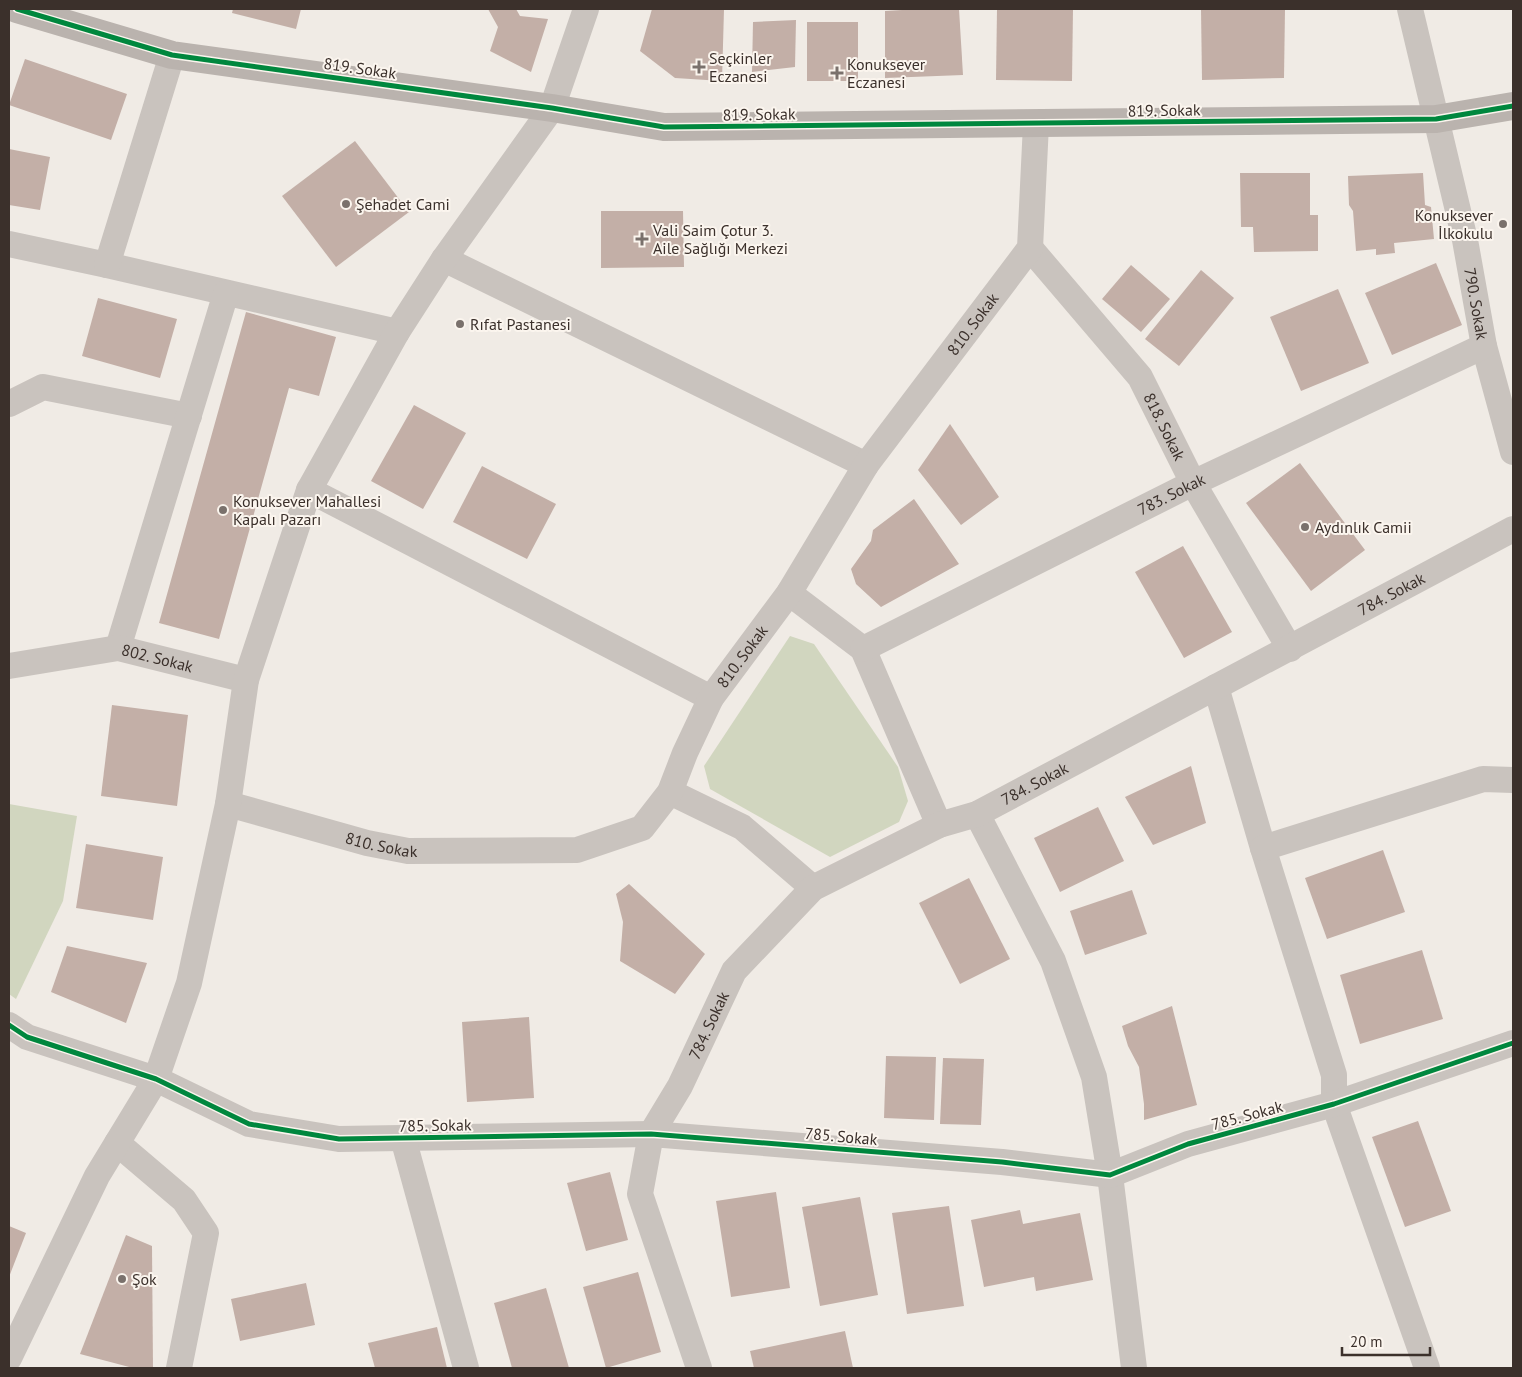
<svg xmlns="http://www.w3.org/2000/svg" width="1522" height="1377" font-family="'PT Sans',sans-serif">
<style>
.green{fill:#d1d6bf}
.building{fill:#c3afa7}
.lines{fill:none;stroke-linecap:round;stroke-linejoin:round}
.street{stroke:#c9c3be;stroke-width:26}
.secondary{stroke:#bab3ae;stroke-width:28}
.cycleway-casing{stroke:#fbf5ee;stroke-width:8}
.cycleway{stroke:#00873e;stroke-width:5}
.poi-dot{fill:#7a716c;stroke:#fbf5ee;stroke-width:2}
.labels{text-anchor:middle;stroke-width:4;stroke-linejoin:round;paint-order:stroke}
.poi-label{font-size:16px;fill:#3b302b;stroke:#fbf5ee;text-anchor:start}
.street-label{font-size:16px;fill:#3b302b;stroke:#fbf5ee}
</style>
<rect width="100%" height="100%" fill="#f0ebe5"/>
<g class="green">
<path d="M790,636L814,644L898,767L908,801L899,822L830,857L710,789L704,766Z"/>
<path d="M9,804L77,816L63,901L16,999L9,994Z"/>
</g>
<g class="building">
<path d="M233,9H301L296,29L232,13Z"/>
<path d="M488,9H516L520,16L548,19L531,72L490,51L498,27Z"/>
<path d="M652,9H724L722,81L675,78L640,51Z"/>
<path d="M919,9H959L963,75L885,78V11Z"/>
<path d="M997,9H1073L1072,81L996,80Z"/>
<path d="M1201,9H1285L1284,78L1202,80Z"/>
<path d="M796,20L795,67L752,72L753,22Z"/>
<rect x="807" y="22" width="51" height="59"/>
<path d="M25,59L127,94L111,140L9,105Z"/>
<path d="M355,141L409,212L336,267L282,196Z"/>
<path d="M9,149L50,157L40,210L9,205Z"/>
<path d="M1240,173H1310V215H1318V251L1254,252L1253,227H1241Z"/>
<path d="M1423,173L1425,205L1431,207L1434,239L1394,243L1395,253L1376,255V249L1356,251L1353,211L1349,205L1348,176Z"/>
<path d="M601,211H683L684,267L601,268Z"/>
<path d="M1436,263L1462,325L1392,355L1365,293Z"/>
<path d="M1131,265L1170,299L1141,332L1102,299Z"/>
<path d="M1201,270L1234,298L1179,366L1145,339Z"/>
<path d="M1338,289L1369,363L1301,391L1270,317Z"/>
<path d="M98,298L177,319L160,378L82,356Z"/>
<path d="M246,312L336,337L319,396L289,388L219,639L159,623Z"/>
<path d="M414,405L466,433L423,509L371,481Z"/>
<path d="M950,424L999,497L961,525L918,470Z"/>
<path d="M1300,463L1365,550L1311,591L1246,503Z"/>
<path d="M482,466L556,504L527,559L453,522Z"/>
<path d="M914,499L959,564L881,607L856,584L851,569L871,541L873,530Z"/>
<path d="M1183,546L1232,632L1184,658L1135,572Z"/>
<path d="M112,705L188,715L177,806L101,796Z"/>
<path d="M1191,766L1206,823L1153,845L1125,797Z"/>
<path d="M1098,807L1124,861L1060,892L1034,838Z"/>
<path d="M86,844L163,857L153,920L76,908Z"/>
<path d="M1383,850L1405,912L1327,939L1305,878Z"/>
<path d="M969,878L1010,959L960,984L919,903Z"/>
<path d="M629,884L705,954L675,994L620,961L623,922L616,894Z"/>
<path d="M1132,890L1147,934L1085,955L1070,911Z"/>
<path d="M67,946L147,963L126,1023L51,992Z"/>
<path d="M1422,950L1443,1019L1360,1044L1340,975Z"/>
<path d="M1172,1006L1197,1105L1144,1120V1104L1139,1067L1128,1046L1122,1026Z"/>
<path d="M529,1017L534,1098L467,1102L462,1022Z"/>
<path d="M886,1056L936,1057L934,1120L884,1118Z"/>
<path d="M943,1058L984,1059L981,1125L940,1124Z"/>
<path d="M1418,1121L1451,1211L1405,1227L1372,1137Z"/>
<path d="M610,1172L628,1240L586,1251L567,1183Z"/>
<path d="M776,1192L790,1288L731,1297L716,1201Z"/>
<path d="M860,1197L878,1295L820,1306L802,1207Z"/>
<path d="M949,1206L964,1306L907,1314L892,1213Z"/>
<path d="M1020,1210L1023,1224L1080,1213L1093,1280L1036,1291L1034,1277L984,1287L971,1220Z"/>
<path d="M9,1226L26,1233L9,1277Z"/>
<path d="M126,1235L152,1246L153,1368H133L80,1354Z"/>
<path d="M638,1272L661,1352L606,1368L583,1287Z"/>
<path d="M306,1283L315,1325L240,1341L231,1299Z"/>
<path d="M546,1288L569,1368H512L494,1303Z"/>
<path d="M437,1327L447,1368H375L368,1343Z"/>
<path d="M845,1331L853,1368H754L750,1351Z"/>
</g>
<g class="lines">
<g class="street">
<path id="s1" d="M1410,9L1465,240L1484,346L1513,452"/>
<path d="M9,244L107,265L397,332"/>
<path id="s2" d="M1030,248L1140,377L1193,483L1290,649"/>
<path d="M444,259L866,465"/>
<path d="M107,265L172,55"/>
<path d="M9,404L43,387L189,416"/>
<path d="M309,490L711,698"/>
<path d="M789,593L863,649L939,825"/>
<path d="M118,648L226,293"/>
<path id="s3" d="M863,649L1193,483L1484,346"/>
<path id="s4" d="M9,666L118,648L246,680"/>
<path d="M1216,687L1263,848L1334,1075V1104L1427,1368"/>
<path d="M670,792L742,827L813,888"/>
<path id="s5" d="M228,804L367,843L408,851L577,850L642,828L670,792L685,753L711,698L789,593L866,465L1030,248L1036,124"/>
<path d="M977,814L1053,961L1094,1077L1110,1175L1134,1368"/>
<path d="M1263,848L1483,779L1513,780"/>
<path d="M9,1025L27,1037L156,1079L249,1124L339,1139L651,1134L1002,1162L1110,1175L1188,1144L1334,1104L1513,1043"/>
<path d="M403,1138L466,1368"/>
<path d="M117,1143L184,1200L206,1233L179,1368"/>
<path d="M9,1358L97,1176L156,1079L189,983L228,804L246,680L309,490L397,332L444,259L552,108L586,9"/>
<path id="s6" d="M699,1368L640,1194L651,1134L680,1086L734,971L813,888L939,825L977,814L1513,529"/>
</g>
<path class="secondary" d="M17,9L172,55L552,108L664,127L1436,119L1513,106"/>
<g class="cycleway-casing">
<g id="cycleway">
<path d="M17,9L172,55L552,108L664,127L1436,119L1513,106"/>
<path d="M9,1025L27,1037L156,1079L249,1124L339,1139L651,1134L1002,1162L1110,1175L1188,1144L1334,1104L1513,1043"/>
</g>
</g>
<use href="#cycleway" class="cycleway"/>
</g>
<g class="poi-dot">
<path d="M696.5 59.5h5v5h5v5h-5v5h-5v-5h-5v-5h5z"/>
<path d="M834.5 65.5h5v5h5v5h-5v5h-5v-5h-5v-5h5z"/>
<circle cx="346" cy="204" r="5"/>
<circle cx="1503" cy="224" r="5"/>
<path d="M639.5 231.5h5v5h5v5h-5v5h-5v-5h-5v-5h5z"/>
<circle cx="460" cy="324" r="5"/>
<circle cx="223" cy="510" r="5"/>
<circle cx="1305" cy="527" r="5"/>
<circle cx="122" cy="1279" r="5"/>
</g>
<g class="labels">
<g class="poi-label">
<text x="709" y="64">Seçkinler<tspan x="709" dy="18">Eczanesi</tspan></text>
<text x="847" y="70">Konuksever<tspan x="847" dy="18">Eczanesi</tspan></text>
<text x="356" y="210">Şehadet Cami</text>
<text x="1493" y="221" text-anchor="end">Konuksever<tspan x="1493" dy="18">İlkokulu</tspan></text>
<text x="653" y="236">Vali Saim Çotur 3.<tspan x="653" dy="18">Aile Sağlığı Merkezi</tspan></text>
<text x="470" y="330">Rıfat Pastanesi</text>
<text x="233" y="507">Konuksever Mahallesi<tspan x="233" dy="18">Kapalı Pazarı</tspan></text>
<text x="1315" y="533">Aydınlık Camii</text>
<text x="132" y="1285">Şok</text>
</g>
<g class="street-label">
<text transform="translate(360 68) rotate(8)" y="6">819. Sokak</text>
<text transform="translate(1164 110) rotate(-1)" y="6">819. Sokak</text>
<text transform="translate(759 114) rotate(-1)" y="6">819. Sokak</text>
<text dy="6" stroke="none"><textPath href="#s1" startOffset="302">790. Sokak</textPath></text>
<text dy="6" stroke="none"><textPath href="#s5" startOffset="1029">810. Sokak</textPath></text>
<text dy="6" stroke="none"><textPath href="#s2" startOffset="225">818. Sokak</textPath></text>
<text dy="6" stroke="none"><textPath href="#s3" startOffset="345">783. Sokak</textPath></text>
<text dy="6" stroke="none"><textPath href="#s6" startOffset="1192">784. Sokak</textPath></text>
<text dy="6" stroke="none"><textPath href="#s5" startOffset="624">810. Sokak</textPath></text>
<text dy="6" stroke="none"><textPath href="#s4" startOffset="151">802. Sokak</textPath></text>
<text dy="6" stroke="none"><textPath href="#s6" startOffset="788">784. Sokak</textPath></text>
<text dy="6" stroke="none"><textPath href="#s5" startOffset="159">810. Sokak</textPath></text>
<text dy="6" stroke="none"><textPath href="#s6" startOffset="368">784. Sokak</textPath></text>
<text transform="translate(1247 1115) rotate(-15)" y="6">785. Sokak</text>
<text transform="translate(435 1125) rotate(-1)" y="6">785. Sokak</text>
<text transform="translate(841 1136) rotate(5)" y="6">785. Sokak</text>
</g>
</g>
<rect width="1522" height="1377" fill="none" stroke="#3b302b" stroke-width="20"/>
<path d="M1342 1347v8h88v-8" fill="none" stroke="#3b302b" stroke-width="2.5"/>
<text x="1350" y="1347" font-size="15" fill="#3b302b" stroke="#fbf5ee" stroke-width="4" paint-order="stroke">20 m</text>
</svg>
